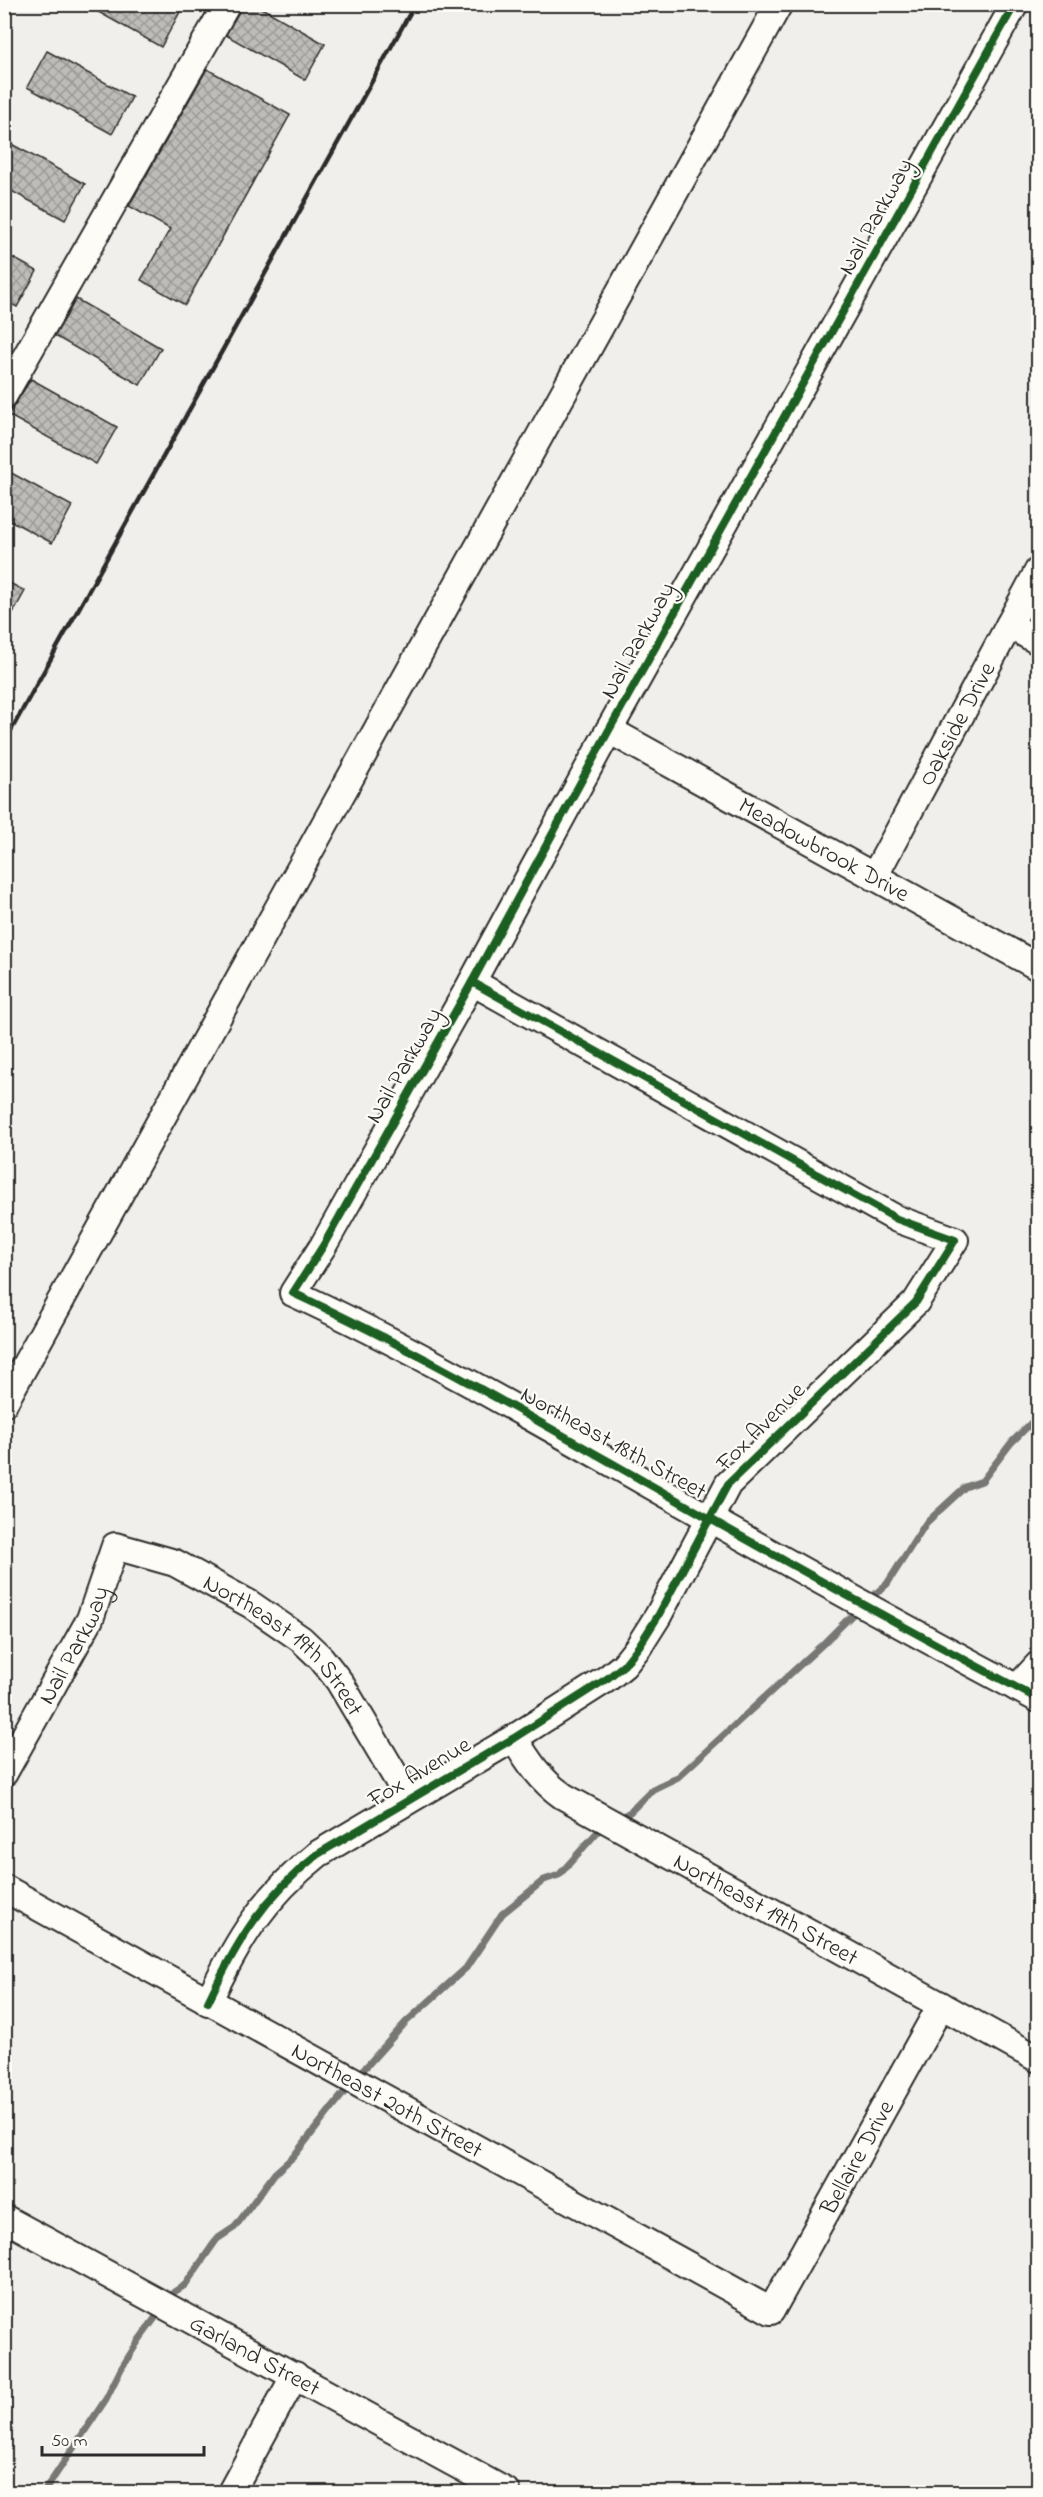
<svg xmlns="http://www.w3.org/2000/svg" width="1043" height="2497" font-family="'Indie Flower',sans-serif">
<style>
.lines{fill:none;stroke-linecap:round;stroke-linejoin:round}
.stream{stroke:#777775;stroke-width:7}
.building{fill:url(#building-cross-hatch);stroke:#2b2b2b;stroke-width:1.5}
.minor-casing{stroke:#2b2b2b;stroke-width:30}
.minor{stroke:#fdfcf7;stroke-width:26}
.rail{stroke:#2b2b2b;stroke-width:4.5}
.cycleway-casing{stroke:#fdfcf7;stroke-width:11}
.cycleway{stroke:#1b5e20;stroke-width:8}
.labels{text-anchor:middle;stroke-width:4.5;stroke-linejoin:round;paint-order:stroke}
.street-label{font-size:24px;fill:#2b2b2b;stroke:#fdfcf7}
</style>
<defs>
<pattern id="building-cross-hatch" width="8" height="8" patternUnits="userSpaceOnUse" patternTransform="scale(1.5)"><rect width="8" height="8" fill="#bdbcb8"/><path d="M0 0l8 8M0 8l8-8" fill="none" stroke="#9a9996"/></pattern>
</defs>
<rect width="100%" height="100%" fill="#f0efeb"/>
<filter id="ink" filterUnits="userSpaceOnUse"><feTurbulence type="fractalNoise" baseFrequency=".0167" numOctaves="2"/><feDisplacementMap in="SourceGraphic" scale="12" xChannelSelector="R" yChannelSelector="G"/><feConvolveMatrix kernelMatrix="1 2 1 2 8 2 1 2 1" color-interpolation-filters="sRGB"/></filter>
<g filter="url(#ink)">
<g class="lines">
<g class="stream">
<path d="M867,1601L887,1584L926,1523L965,1487L982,1481L1011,1443L1038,1416"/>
<path d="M618,1819L630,1812L653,1789L678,1777L825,1642L859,1608"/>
<path d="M357,2077L406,2022L466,1968L502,1914L544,1880L559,1875L600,1829L607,1826"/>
<path d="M44,2492L106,2399L121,2369L139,2340L174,2292L185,2285L217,2239L235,2227L275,2173L293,2157L350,2085"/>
</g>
</g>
<g class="building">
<path d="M84,4H170L181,10L161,47Z"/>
<path d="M242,4H255L325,44L305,80L226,35Z"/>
<path d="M47,51L132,97L112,134L27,87Z"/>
<path d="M207,69L290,115L185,305L141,280L170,229L129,206Z"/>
<path d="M4,140L85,184L65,220L4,187Z"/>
<path d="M4,253L37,271L17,307L4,300Z"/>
<path d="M76,299L161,348L140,385L55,336Z"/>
<path d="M31,379L117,427L96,464L8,415Z"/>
<path d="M4,469L72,506L52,543L4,517Z"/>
<path d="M4,580L25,591L4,629Z"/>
</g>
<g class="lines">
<g class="minor-casing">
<g id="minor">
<path d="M1015,4L609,730L472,982L323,1246L293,1293C414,1349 529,1416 645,1482C775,1556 906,1629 1038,1699"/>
<path d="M4,395L227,4"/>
<path d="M1009,625L1038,641"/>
<path id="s1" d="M609,730L1038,967"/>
<path id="s2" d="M874,877L1038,571"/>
<path d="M4,1403L779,4"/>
<path d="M1017,1688L1038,1665"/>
<path id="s3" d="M514,1738C528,1761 541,1781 563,1796L1038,2059"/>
<path id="s4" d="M4,1773L90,1619L115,1546L175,1563L250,1604L301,1639L321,1658L339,1681L409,1799"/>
<path id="s5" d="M4,1888L771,2311L941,2005"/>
<path d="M208,2002C238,1939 263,1898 318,1854L514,1738L608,1678L624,1665L639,1646L658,1616L728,1484L916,1302L955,1240L897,1219L472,982"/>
<path id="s6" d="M4,2218L507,2492"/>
<path d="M231,2492L295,2375"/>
</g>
</g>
<use href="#minor" class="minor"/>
<path class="rail" d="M4,743L415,4"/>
<g class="cycleway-casing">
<g id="cycleway">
<path d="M1015,4L609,730L472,982L323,1246L293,1293C414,1349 529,1416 645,1482C775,1556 906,1629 1038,1699"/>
<path d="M208,2002C238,1939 263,1898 318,1854L514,1738L608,1678L624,1665L639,1646L658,1616L728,1484L916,1302L955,1240L897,1219L472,982"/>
</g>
</g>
<use href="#cycleway" class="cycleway"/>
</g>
</g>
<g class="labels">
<g class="street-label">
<text transform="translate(875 216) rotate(-61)" y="8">Nail Parkway</text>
<text transform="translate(637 640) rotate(-61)" y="8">Nail Parkway</text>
<text dy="8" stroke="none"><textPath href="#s2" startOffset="174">Oakside Drive</textPath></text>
<text dy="8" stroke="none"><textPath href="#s1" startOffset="246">Meadowbrook Drive</textPath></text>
<text transform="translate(403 1065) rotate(-60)" y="8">Nail Parkway</text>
<text transform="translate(760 1426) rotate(-45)" y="8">Fox Avenue</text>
<text transform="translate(614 1442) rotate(29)" y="8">Northeast 18th Street</text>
<text dy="8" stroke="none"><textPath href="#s4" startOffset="146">Nail Parkway</textPath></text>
<text dy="8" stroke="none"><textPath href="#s4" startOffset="454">Northeast 19th Street</textPath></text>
<text transform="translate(419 1771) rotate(-31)" y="8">Fox Avenue</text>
<text dy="8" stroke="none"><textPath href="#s3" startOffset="309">Northeast 19th Street</textPath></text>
<text dy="8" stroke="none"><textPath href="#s5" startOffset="438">Northeast 20th Street</textPath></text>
<text dy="8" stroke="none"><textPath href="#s5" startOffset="1052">Bellaire Drive</textPath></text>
<text dy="8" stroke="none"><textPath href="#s6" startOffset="286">Garland Street</textPath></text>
</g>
</g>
<rect width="1043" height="2497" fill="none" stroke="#fdfcf7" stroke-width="24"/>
<rect x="12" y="12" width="1019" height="2473" fill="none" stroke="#2b2b2b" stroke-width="2" filter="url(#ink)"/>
<path d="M42 2446v9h162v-9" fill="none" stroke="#2b2b2b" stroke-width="3"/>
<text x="51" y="2446" font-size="18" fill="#2b2b2b" stroke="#fdfcf7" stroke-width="4.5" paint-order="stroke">50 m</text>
</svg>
